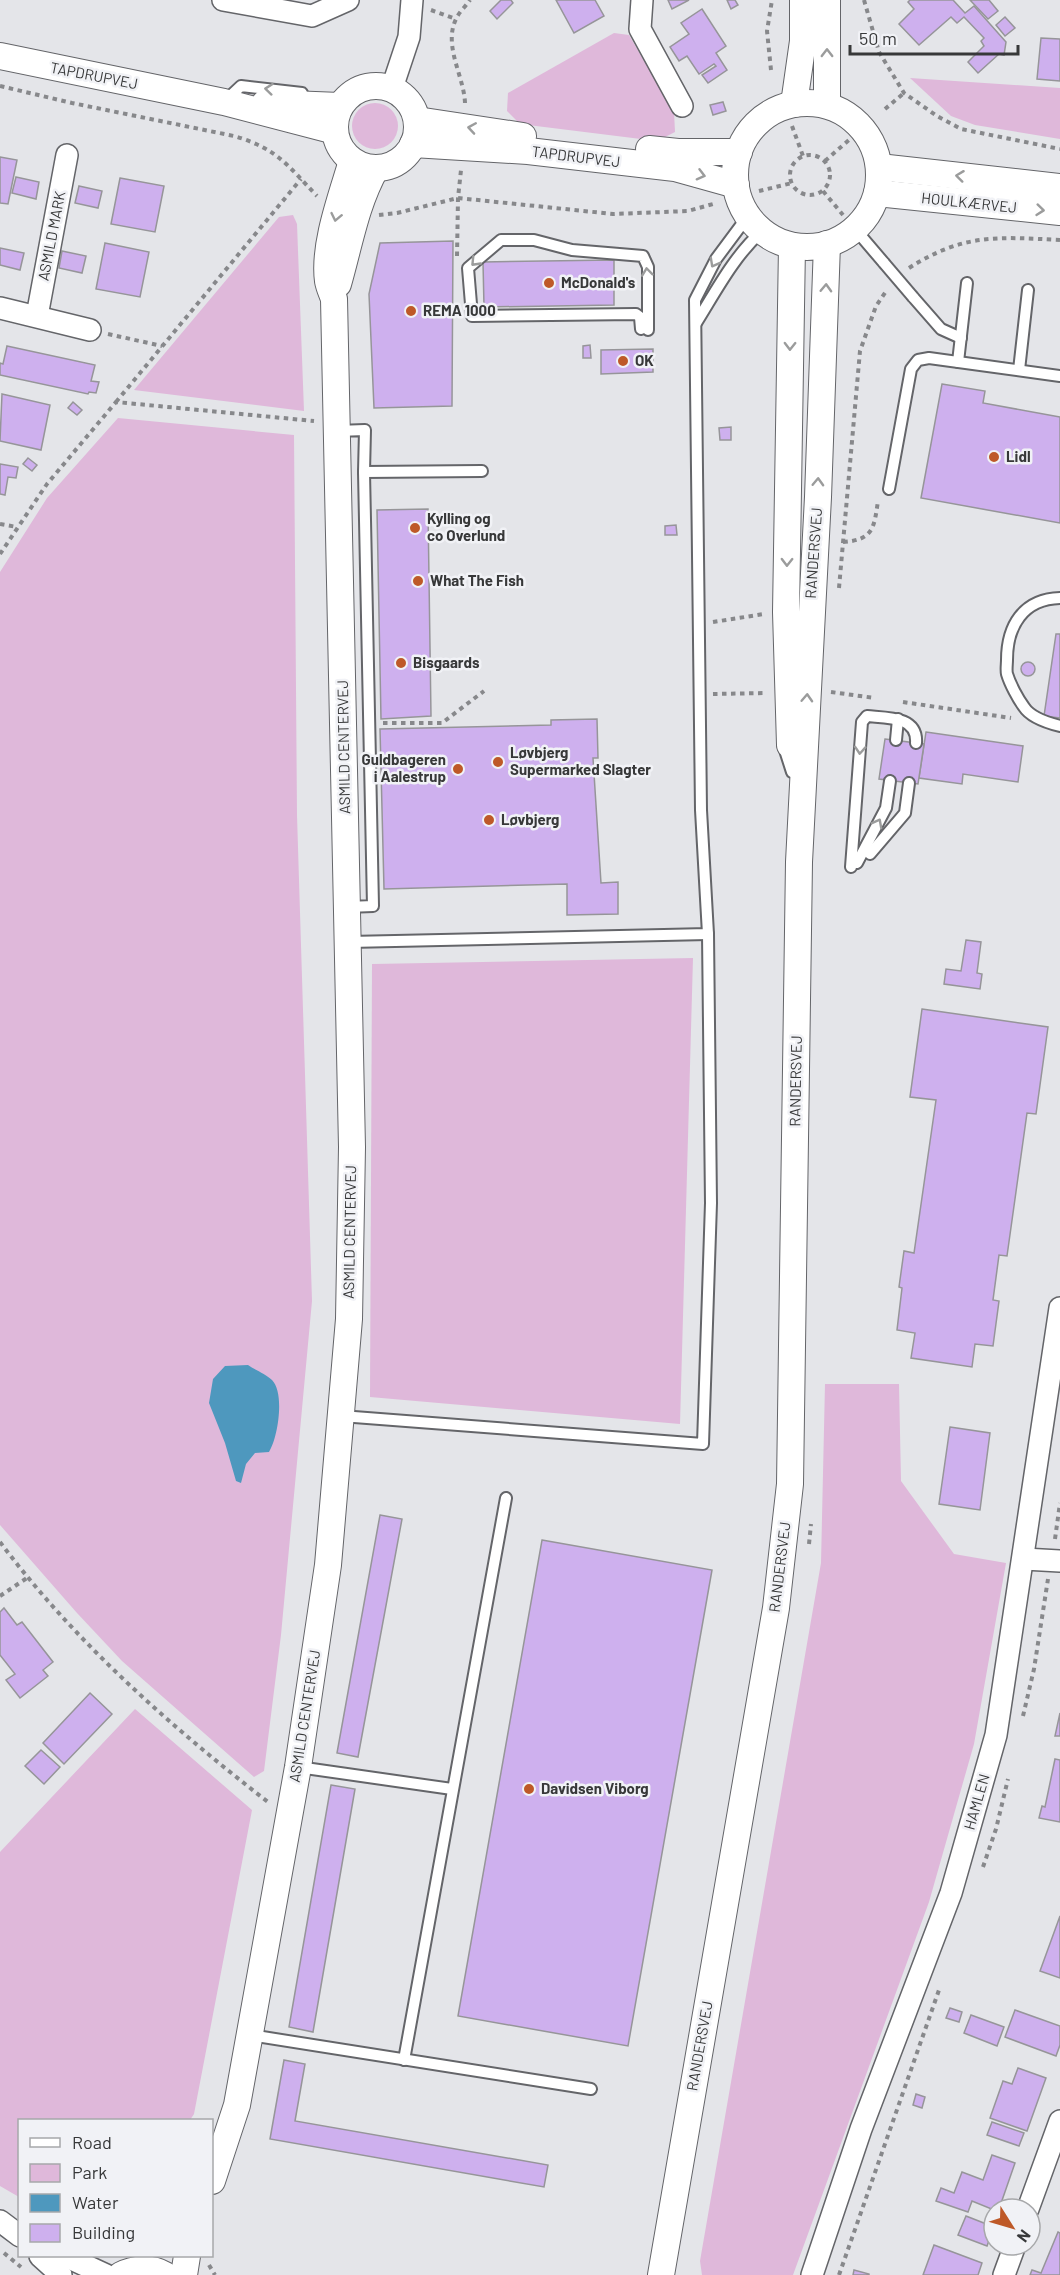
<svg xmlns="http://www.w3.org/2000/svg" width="1060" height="2275" font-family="Barlow,sans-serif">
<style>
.green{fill:#dfb8da}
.water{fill:#4e98be}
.building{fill:#ceb0ee;stroke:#969599;stroke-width:1.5}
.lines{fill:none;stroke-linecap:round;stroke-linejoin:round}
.service-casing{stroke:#646569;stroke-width:14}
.minor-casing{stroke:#646569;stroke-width:24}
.tertiary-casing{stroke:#646569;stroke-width:28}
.path{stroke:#87888b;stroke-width:4;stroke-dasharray:4.5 4.5;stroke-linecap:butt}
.service{stroke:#fff;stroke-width:10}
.minor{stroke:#fff;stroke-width:21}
.tertiary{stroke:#fff;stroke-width:26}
.service-bridge-casing{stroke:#646569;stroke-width:14;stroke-linecap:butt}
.service-bridge{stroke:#fff;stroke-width:10}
.oneway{stroke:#9b9c9c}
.poi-dot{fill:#be5928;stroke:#f1f2f6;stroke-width:2}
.labels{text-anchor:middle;stroke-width:5;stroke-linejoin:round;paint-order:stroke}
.street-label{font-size:15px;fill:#373839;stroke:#f1f2f6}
.poi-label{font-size:15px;font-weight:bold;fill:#373839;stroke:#f1f2f6;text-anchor:start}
</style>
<rect width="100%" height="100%" fill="#e4e5e9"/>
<g class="green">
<path d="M614,33L629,35L674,112L675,132L657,141L520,124L507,111L508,93Z"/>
<path d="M910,78L1060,88V139L975,125L951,116Z"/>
<circle cx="375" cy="126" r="23"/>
<path d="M293,215L297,224L304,411L134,390L279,217Z"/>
<path d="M118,418L294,435L297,815L312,1301L281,1635L264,1771L254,1777L122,1661L77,1613L0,1525V572L47,498Z"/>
<path d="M693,958L680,1424L370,1397L372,964Z"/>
<path d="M825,1384H899L901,1481L954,1554L1006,1563L974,1744L929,1902L793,2275H702L700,2261L821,1563Z"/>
<path d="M135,1709L252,1810L194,2114L190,2120H20L19,2197L0,2186V1852Z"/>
</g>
<path class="water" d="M248,1365C255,1370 266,1374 272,1380C285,1393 278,1438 269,1452L255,1453L246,1464L241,1483L236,1481L225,1443L209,1403L213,1379L225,1366Z"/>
<g class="building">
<path d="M501,0H511L513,3L497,19L490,11Z"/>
<path d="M556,0H595L604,16L574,33Z"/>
<path d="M668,0H689L672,9Z"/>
<path d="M727,0H735L738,5L731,9Z"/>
<path d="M910,0H953L965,13L974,6L1006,42L1004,55L999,54L978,73L968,62L984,46L981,41L984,38L964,17L957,23L951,17L919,45L899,24L914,9L908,2Z"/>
<path d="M970,0H989L998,11L988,19Z"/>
<path d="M702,9L726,46L716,53L727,70L708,83L702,75L716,66L714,64L699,74L687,56L679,61L670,47L689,34L681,23Z"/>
<path d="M1005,17L1015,28L1005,36L996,25Z"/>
<path d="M1041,38L1060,39V81L1037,79Z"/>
<path d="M723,102L726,111L713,115L710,105Z"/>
<path d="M0,157L17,160L8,204L0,203Z"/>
<path d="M16,177L39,182L36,199L12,193Z"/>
<path d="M120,178L164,186L155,232L111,224Z"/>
<path d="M79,186L102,191L98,208L75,203Z"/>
<path d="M453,241L452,406L374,408L369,294L380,243Z"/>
<path d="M105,243L149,252L140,297L96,289Z"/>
<path d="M0,248L24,253L20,270L0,265Z"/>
<path d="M62,251L86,256L82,273L59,268Z"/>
<path d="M614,260V305L484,307L483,262Z"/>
<path d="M590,345L591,358H583V346Z"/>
<path d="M7,346L95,365L91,381L99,382L96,393L89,392L88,394L0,375V363L3,364Z"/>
<path d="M653,349V372L601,374V350Z"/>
<path d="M942,384L985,391L983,403L1060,417V523L921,498Z"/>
<path d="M2,394L50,405L41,450L0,441Z"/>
<path d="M73,402L82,410L77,415L68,408Z"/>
<path d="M731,427V440H720L719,428Z"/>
<path d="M28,458L37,465L32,471L23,464Z"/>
<path d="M0,464L18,467L16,478L8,477L5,495L0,494Z"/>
<path d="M428,509L431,716L381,719L377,510Z"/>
<path d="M676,525L677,535H665V526Z"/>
<path d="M1056,634H1060V718L1044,716Z"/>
<circle cx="1028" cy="669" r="7"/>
<path d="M597,719L598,758H593L601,883L618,882V914L567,915V884L384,889L380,729L551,725V720Z"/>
<path d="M926,732L1023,746L1018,782L963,774L962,784L919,778Z"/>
<path d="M885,739L924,744L918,784L879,779Z"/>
<path d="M966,940L981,942L977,973L982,974L980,989L944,984L946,969L961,971Z"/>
<path d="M922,1009L1048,1027L1036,1114L1027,1113L1007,1256L999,1255L993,1300L999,1301L993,1346L975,1344L972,1367L911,1358L915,1333L897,1330L902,1288L899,1287L904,1251L914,1253L936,1100L910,1097Z"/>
<path d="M950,1427L990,1433L980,1510L939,1504Z"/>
<path d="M380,1515L402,1519L358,1757L337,1753Z"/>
<path d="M542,1540L712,1570L628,2046L458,2016Z"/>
<path d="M4,1608L17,1625L22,1622L53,1662L43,1670L48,1676L20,1698L6,1680L15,1674L0,1655V1612Z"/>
<path d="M90,1693L112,1714L64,1764L43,1743Z"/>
<path d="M1060,1713V1736H1055Z"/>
<path d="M41,1750L60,1767L44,1784L25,1766Z"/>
<path d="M1055,1759L1060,1760V1822L1039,1818L1042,1806L1045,1807Z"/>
<path d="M331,1785L355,1789L313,2032L289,2027Z"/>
<path d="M1060,1916V1978L1040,1971Z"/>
<path d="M950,2008L962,2012L959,2022L946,2018Z"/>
<path d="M1015,2010L1060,2026V2045L1056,2056L1005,2037Z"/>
<path d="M971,2015L1004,2027L997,2046L964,2033Z"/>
<path d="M284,2060L305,2064L295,2121L548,2165L544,2187L270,2139Z"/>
<path d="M1018,2068L1046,2078L1027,2131L990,2118L1003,2081L1012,2084Z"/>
<path d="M916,2094L925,2097L922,2108L913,2105Z"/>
<path d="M992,2122L1024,2133L1019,2146L987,2135Z"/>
<path d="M992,2155L1015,2163L999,2209L994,2210L972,2201L968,2212L936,2201L941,2188L954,2193L962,2172L983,2180Z"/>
<path d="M966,2216L994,2227L987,2246L958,2235Z"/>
<path d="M1058,2232L1060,2233V2275H1030L1032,2270L1041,2273Z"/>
<path d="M934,2245L982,2263L978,2275H923Z"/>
<path d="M854,2270L869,2274V2275H853Z"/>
</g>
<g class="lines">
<g class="service-casing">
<g id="service">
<path d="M225,101L241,86L302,93"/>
<path d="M855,229L884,263"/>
<path d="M913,297L941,329L961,338"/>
<path d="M696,323C716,291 734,256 762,231"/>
<path d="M641,329L640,317L636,314L472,316L468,268L501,240H534L572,250L643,256L648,267V330"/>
<path d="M958,362L967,283"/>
<path d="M1019,370L1028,290"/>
<path d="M337,431L365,430L364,472L373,906L347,907"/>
<path d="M364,472L482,471"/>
<path d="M889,489L911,369L918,360L929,358L1060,376"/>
<path d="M1060,598C1023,599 1007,626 1007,660C1007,664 1006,670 1007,674C1010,684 1018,699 1024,707C1031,718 1048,723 1060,726"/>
<path d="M896,740L898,719"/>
<path d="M783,744L792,772"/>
<path d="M870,854L905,813L909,783"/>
<path d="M857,863L886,808L890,781"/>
<path d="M851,867L862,722L867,716C887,718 918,716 916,743"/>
<path d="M349,942L708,934L701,810L695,300L716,259L748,216"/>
<path d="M341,1416L703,1444L711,1203L708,934"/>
<path d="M298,1767L452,1789"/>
<path d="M250,2035L591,2089"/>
<path d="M404,2060L506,1498"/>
</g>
</g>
<g class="minor-casing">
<g id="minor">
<path d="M223,0L312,16L348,0"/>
<path d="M642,0L640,29L682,106"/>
<path d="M392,88L409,37L412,0"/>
<path d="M0,308L90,330"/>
<path d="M37,316L67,155"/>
<path d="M1024,1559L1060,1561"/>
<path d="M1028,2209L1060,2121"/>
<path d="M0,2221L20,2236"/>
<path d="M40,2256L61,2275"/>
<path d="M65,2256L106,2275"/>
<path d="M812,2275L861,2129L951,1893L996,1735L1060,1308"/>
<path d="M1004,2275L1015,2245"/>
</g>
</g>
<g class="tertiary-casing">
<g id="tertiary">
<path d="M0,56L224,102L335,131"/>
<circle cx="376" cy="127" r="41"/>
<path d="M265,103L340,106"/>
<circle cx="807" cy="175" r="72"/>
<path d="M794,104L803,41V0"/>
<path d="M827,105V0"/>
<path d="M417,120L523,136"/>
<path d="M413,144L528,151L675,168L736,185"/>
<path d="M649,149L678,152H739"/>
<path d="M879,167L1060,187"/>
<path d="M877,193L1060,212"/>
<path d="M338,284C349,246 356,203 376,168"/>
<path d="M790,745L786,612L792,246"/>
<path d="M212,2181L237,2105L298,1767L328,1565L349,1319L352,1147L334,299C332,293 329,287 328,281C323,245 342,195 352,161"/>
<path d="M121,2275C134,2268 151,2267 165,2275"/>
<path d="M184,2275L187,2256"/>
<path d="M661,2275L776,1608L790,1484L799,862L818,497L827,244"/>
</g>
</g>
<g class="path">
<path d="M864,0L879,52L904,93L937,116L961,129L1060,149"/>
<path d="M431,10L456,19"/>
<path d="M771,70L767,31L772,0"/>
<path d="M0,86L72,103L234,136C278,149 287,165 317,196"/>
<path d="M465,103C464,76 443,46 456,19C459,12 466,6 470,0"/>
<path d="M885,109L904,93"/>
<path d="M792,126L803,156"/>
<circle cx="810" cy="175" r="20"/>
<path d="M825,161L850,139"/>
<path d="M759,191L792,183"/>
<path d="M823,191L843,215"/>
<path d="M379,215L397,213L458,198L613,214L688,211L713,204"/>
<path d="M457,256L458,198L461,170"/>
<path d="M909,268C964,233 998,237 1060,240"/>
<path d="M108,334L162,346"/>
<path d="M116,402L301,179"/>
<path d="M0,524L17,527"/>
<path d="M843,542C874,540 874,527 878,501"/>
<path d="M0,554L47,484L116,402L314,421"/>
<path d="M839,588L860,351L876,306L887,290"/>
<path d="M713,622L764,614"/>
<path d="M831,692L875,698"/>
<path d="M713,694L766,693"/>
<path d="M903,702L1011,718"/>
<path d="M383,723H442L484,691"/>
<path d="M1055,1539L1060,1503"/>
<path d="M0,1542C75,1642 170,1726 268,1802"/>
<path d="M809,1544L811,1524"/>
<path d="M0,1596L27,1578"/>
<path d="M1023,1716L1034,1669L1048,1579"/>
<path d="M983,1867L996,1829L1008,1779"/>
<path d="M4,2253L21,2267"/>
<path d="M209,2265L215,2275"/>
<path d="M839,2275L939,1990"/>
</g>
<use href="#service" class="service"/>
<use href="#minor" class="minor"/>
<use href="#tertiary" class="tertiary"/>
<g class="service-bridge-casing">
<path id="service-bridge" d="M884,263L913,297"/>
</g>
<use href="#service-bridge" class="service-bridge"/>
</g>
<defs><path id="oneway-chevron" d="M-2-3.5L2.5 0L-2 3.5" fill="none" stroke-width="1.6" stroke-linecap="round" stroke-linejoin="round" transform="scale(1.5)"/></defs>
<g class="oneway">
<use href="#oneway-chevron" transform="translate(827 53) rotate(-90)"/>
<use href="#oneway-chevron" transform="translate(269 89) rotate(-174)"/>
<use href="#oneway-chevron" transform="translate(472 128) rotate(-171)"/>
<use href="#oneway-chevron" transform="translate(701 175) rotate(15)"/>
<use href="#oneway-chevron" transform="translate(960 176) rotate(-173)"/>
<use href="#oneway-chevron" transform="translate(1040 210) rotate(6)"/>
<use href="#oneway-chevron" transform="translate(336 217) rotate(102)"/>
<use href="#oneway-chevron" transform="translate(475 262) rotate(134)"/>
<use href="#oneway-chevron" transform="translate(714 263) rotate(119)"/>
<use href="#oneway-chevron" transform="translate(647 272) rotate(-97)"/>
<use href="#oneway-chevron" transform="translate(826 288) rotate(-88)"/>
<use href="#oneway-chevron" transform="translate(790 346) rotate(91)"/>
<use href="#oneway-chevron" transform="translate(818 482) rotate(-88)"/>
<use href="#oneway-chevron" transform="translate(787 562) rotate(91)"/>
<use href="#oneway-chevron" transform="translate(807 698) rotate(-87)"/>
<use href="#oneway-chevron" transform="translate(860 750) rotate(94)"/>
<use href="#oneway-chevron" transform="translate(878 823) rotate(-62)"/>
</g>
<g class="poi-dot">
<circle cx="549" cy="283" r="6"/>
<circle cx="411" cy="311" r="6"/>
<circle cx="623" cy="361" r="6"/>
<circle cx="994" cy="457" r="6"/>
<circle cx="415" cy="528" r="6"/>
<circle cx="418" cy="581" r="6"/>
<circle cx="401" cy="663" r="6"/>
<circle cx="498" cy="762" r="6"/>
<circle cx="458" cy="769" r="6"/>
<circle cx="489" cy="820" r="6"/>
<circle cx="529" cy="1789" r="6"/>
</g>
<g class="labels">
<g class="street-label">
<text transform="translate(94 76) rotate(11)" y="5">TAPDRUPVEJ</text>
<text transform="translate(576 157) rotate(7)" y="5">TAPDRUPVEJ</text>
<text transform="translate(969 203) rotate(6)" y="5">HOULKÆRVEJ</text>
<text transform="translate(52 236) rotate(-79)" y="5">ASMILD MARK</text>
<text transform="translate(814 553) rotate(-86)" y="5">RANDERSVEJ</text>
<text transform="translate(344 747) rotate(-91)" y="5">ASMILD CENTERVEJ</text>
<text transform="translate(796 1081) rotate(-89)" y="5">RANDERSVEJ</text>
<text transform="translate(350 1232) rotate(-89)" y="5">ASMILD CENTERVEJ</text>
<text transform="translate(780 1567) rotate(-83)" y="5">RANDERSVEJ</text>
<text transform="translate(305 1716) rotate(-81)" y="5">ASMILD CENTERVEJ</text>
<text transform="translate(977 1802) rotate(-74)" y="5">HAMLEN</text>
<text transform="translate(700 2046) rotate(-80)" y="5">RANDERSVEJ</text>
</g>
<g class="poi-label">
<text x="561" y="288">McDonald's</text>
<text x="423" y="316">REMA 1000</text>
<text x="635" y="366">OK</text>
<text x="1006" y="462">Lidl</text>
<text x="427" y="524">Kylling og<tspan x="427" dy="17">co Overlund</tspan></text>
<text x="430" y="586">What The Fish</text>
<text x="413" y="668">Bisgaards</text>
<text x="510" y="758">Løvbjerg<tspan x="510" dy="17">Supermarked Slagter</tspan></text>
<text x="446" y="765" text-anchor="end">Guldbageren<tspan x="446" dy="17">i Aalestrup</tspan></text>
<text x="501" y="825">Løvbjerg</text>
<text x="541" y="1794">Davidsen Viborg</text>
</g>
</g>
<rect x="18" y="2119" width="195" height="138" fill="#f1f2f6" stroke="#a7a8aa" stroke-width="1.5"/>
<rect x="30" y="2138" width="30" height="9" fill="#ffffff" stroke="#a7a8aa" stroke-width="1.5"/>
<text x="72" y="2149" font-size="18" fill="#373839">Road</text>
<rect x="30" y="2164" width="30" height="18" fill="#dfb8da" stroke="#a7a8aa" stroke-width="1.5"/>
<text x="72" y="2179" font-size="18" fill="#373839">Park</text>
<rect x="30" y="2194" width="30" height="18" fill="#4e98be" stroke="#a7a8aa" stroke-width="1.5"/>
<text x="72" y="2209" font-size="18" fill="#373839">Water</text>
<rect x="30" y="2224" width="30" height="18" fill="#ceb0ee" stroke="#a7a8aa" stroke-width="1.5"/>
<text x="72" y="2239" font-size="18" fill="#373839">Building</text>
<g transform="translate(1012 2227) rotate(127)"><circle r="28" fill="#f1f2f6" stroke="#a7a8aa" stroke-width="1.5"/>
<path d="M0-4.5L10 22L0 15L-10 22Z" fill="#be5928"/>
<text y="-9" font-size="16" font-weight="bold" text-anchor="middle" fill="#373839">N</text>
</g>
<path d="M850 45v9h168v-9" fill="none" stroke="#373839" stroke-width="3"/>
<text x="859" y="45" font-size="18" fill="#373839" stroke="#f1f2f6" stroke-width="4.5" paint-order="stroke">50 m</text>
</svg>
